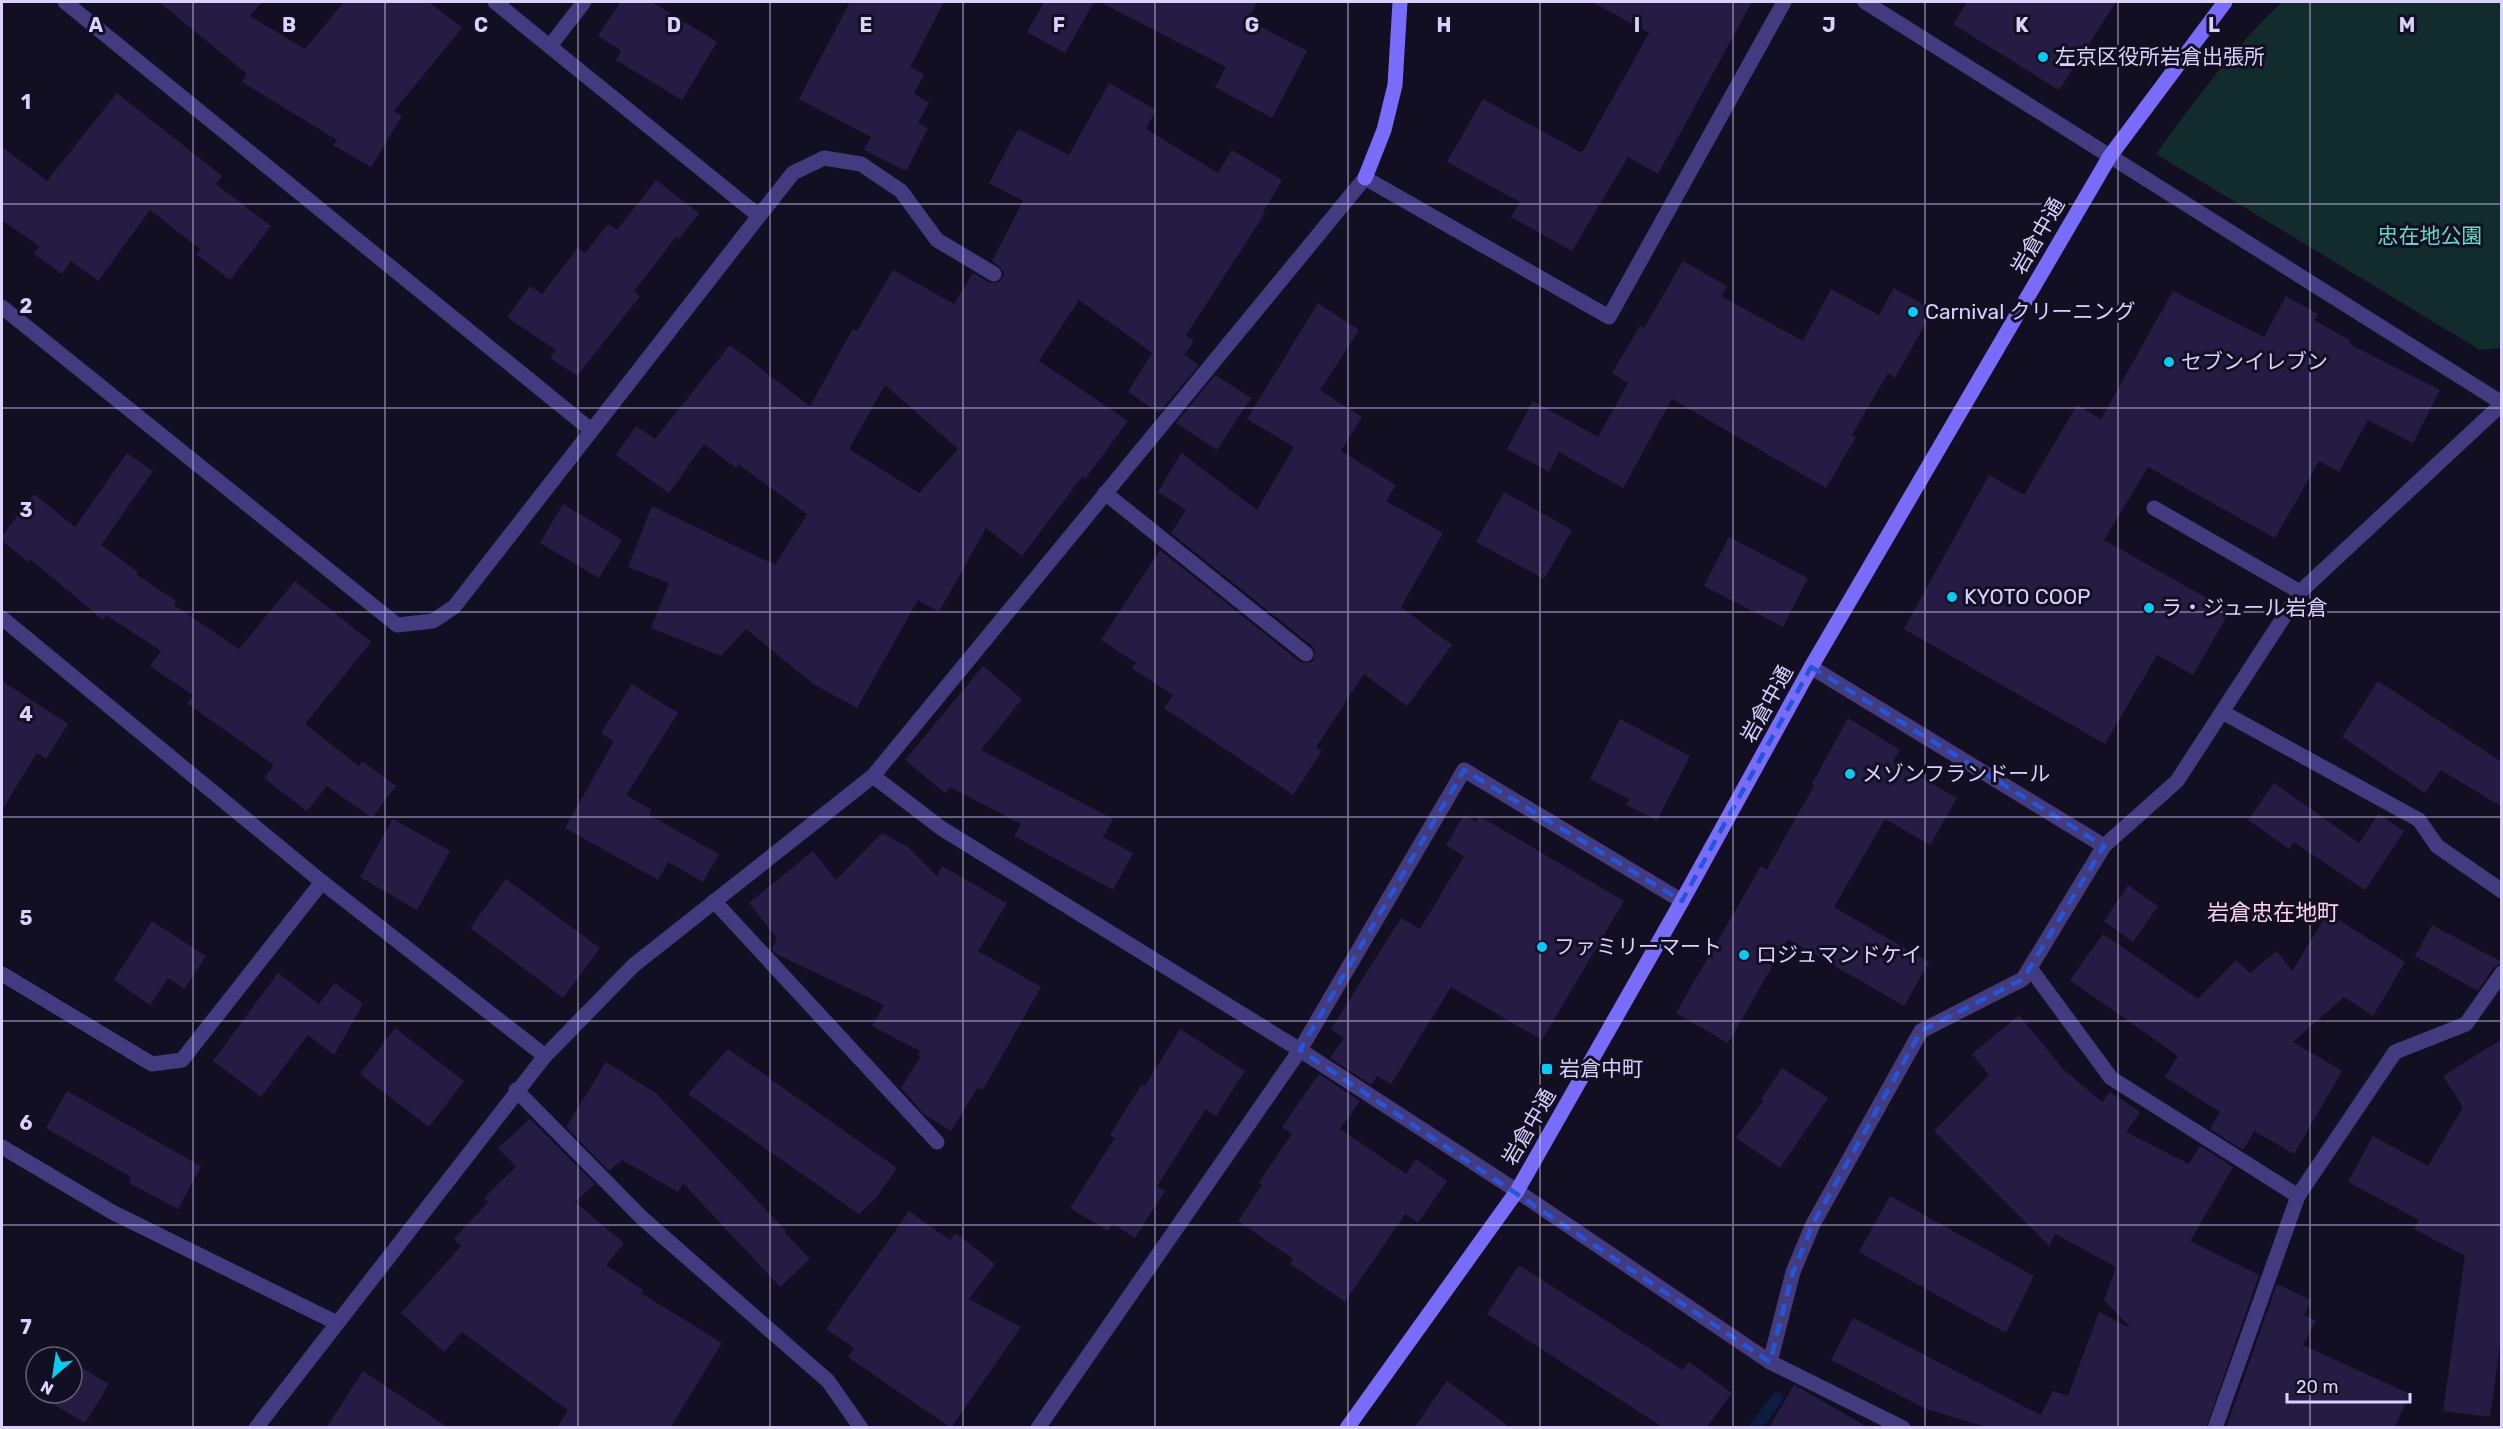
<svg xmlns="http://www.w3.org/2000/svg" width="2503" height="1429" font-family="Rubik,'Noto Sans JP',sans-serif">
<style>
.green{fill:#122b2c}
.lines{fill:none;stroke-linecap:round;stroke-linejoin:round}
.stream{stroke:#0d1d42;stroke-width:12}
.building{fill:#261b42;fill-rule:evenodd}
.lane{stroke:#433b7f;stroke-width:15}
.street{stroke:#433b7f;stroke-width:15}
.secondary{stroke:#7a6cfa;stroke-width:15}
.marked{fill:none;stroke:#2655da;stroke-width:4.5;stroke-dasharray:12 8;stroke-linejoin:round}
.grid{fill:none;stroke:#dad1fd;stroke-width:1.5;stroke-opacity:0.55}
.poi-dot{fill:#09caf2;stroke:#130f22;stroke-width:2}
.labels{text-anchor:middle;stroke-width:6;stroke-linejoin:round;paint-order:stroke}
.poi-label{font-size:21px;fill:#dad1fd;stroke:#130f22;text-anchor:start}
.street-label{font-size:21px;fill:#dad1fd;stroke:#130f22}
.park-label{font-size:21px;fill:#60dbc5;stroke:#130f22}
.neighbourhood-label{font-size:22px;fill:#fdd3eb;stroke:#130f22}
.grid-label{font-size:20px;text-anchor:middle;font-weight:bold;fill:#dad1fd;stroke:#130f22;stroke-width:6;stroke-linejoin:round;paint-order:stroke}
</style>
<rect width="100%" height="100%" fill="#130f22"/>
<path class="green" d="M2282,2H2501V348L2480,350L2156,154C2195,100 2234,47 2282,2Z"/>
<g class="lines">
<path class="stream" d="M1755,1428L1777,1398"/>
</g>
<g class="building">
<path d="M159,2H262L250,16L305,49L344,2H429L462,28L394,111L402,116L371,167L333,145L337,140L242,82L247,74Z"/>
<path d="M620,2H652L717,42L682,100L616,60L621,51L598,36Z"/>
<path d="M850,2H944L910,67L924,74L914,94L929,102L918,123L928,128L906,171L864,150L871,137L799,99Z"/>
<path d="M1044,2H1094L1065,53L1027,32Z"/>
<path d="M1100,2H1257L1248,20L1307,51L1272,118L1215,87L1226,67Z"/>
<path d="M1592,2H1752L1658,174L1628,157L1572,251L1511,217L1520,202L1447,162L1483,99L1582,153L1649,33Z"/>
<path d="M1967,2H2116L2059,90L1953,24Z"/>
<path d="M1109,83L1156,110L1146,129L1218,173L1232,150L1282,180L1262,214L1264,215L1186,335L1194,341L1184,355L1199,365L1159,413L1128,392L1152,353L1079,300L1039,361L1128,421L1085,479L1082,477L1022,556L986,528L939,612L918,600L857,708L813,684L746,629L721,656L651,628L669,583L628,567L652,506L775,565L807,514L739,465L736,468L704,444L669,493L616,455L636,426L655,439L730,345L810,406L853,329L857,331L893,270L954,304L973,273L990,283L999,282L1004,275L1003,270L992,261L1023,201L989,183L1018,129L1069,155ZM885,385L958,449L919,493L849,449Z"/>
<path d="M117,93L222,176L216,184L271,226L230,280L196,254L200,249L150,210L98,281L71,261L62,274L34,254L39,246L2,220V147L47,181Z"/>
<path d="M656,180L699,213L679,239L676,237L634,291L640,296L577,376L550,358L556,350L507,317L530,286L542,294L578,248L585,253L608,224L617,230Z"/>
<path d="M1683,261L1727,286L1721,296L1803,341L1831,289L1879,315L1894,288L1933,310L1895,378L1888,373L1852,435L1856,437L1826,488L1672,399L1623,488L1559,452L1549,472L1507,449L1533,401L1598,437L1628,383L1612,373L1640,326L1644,328Z"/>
<path d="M2173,291L2264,337L2286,296L2318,314L2314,320L2351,341L2349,344L2440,390L2413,443L2368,420L2339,472L2319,461L2275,538L2148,467L2104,540L2230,611L2193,675L2157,655L2105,744L1904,629L1989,475L2024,495L2077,405L2101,419Z"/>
<path d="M1318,303L1359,330L1320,390L1362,417L1341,451L1396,485L1386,501L1443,533L1401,607L1452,645L1407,706L1364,674L1316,747L1322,751L1293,795L1164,708L1173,695L1132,668L1136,663L1101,640L1160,550L1300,662L1309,663L1314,660L1315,651L1312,646L1171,533L1186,510L1158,492L1181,453L1257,510L1294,447L1247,419Z"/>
<path d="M1215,375L1251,398L1217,450L1176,423Z"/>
<path d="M127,453L153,471L101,545L138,572L136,574L176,601L174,605L239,649L295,581L371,642L305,724L359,766L362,761L396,786L372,818L327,786L307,811L264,778L274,765L187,703L193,695L150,666L161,651L106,615L103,620L30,559L28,562L2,541V536L34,494L75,527Z"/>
<path d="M1504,492L1572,530L1544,579L1476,542Z"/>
<path d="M563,504L622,540L599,578L540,543Z"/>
<path d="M1729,537L1808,578L1783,627L1704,586Z"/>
<path d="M983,666L1022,699L981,750L1113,819L1103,837L1133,853L1113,890L1014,836L1021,824L950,787L945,793L905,760Z"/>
<path d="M2,681L68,724L46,759L37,753L2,810Z"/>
<path d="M2378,681L2502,762V807L2441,770L2425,793L2342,737Z"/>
<path d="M632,684L678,713L626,795L652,810L649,815L719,854L703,882L668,862L658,880L565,828L614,741L601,733Z"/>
<path d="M1848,718L1900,750L1893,761L1957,798L1930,845L1885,819L1834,907L1929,962L1904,1006L1788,939L1728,1043L1676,1013L1761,866L1767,869L1814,786L1812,784Z"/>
<path d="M1620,719L1690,756L1657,820L1626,805L1629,799L1590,779Z"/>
<path d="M2274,783L2359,843L2378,814L2404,831L2365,890L2294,842L2289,849L2248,820Z"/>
<path d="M1464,815L1476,822L1479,816L1624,901L1542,1040L1451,987L1391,1084L1377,1076L1371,1085L1330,1058L1344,1038L1331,1029L1401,918L1420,929L1464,856L1446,845Z"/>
<path d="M393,819L450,851L417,910L360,877Z"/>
<path d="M882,833L908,847L937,876L942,866L1007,903L978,951L1041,987L983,1090L978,1087L951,1131L924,1114L901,1088L921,1056L918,1055L920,1051L872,1026L884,1005L776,954L772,949L777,938L749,903L813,851L836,880Z"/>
<path d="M506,879L600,948L563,998L470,928Z"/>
<path d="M2128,885L2158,906L2133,942L2104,921Z"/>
<path d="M2328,913L2405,962L2373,1016L2344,997L2293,1042L2342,1071L2294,1154L2254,1131L2243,1150L2210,1129L2220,1112L2165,1077L2178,1056L2070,980L2103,934L2198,999L2236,960L2250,973L2277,951L2292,971Z"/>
<path d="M152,921L206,956L184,989L168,978L150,1005L114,980Z"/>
<path d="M2432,925L2502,962L2494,967L2478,991L2415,956Z"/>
<path d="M278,973L319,1004L335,983L363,1004L334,1055L308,1035L261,1097L213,1061Z"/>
<path d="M2019,1015L2063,1069L2102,1102L2110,1092L2140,1112L2126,1132L2189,1164L2200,1146L2233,1167L2190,1241L2259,1275L2206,1428H1989L1926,1409L1831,1360L1853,1318L2041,1415L2053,1391L2068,1396L2099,1312L2128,1327L2129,1326L2104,1300L2116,1267L2055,1234L2049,1246L1934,1131L1989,1075L1972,1054Z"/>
<path d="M395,1028L464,1081L429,1127L360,1074Z"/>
<path d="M1180,1029L1245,1071L1216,1116L1206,1109L1157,1186L1165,1191L1135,1238L1113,1224L1108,1231L1070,1208L1115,1138L1110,1135L1142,1084L1145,1086Z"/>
<path d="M2502,1039V1331L2490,1417L2443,1411L2465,1256L2414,1229L2419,1220L2348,1182L2373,1136L2428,1166L2463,1107L2443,1076Z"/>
<path d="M728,1049L897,1168L876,1198L859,1214L688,1094Z"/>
<path d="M606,1062L656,1093L786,1231L785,1233L810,1259L780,1287L683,1183L678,1192L622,1160L609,1171L566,1127Z"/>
<path d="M1782,1068L1828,1098L1780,1168L1736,1138L1763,1101L1761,1099Z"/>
<path d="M1319,1074L1360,1101L1340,1129L1406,1174L1416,1159L1447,1181L1418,1223L1405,1214L1345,1302L1290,1264L1293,1259L1238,1221L1262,1185L1259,1182L1292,1134L1282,1127Z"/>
<path d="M67,1091L201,1166L178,1209L129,1183L131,1177L46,1128Z"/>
<path d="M530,1119L595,1184L575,1202L624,1243L606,1265L643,1290L641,1293L722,1343L670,1428H557L568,1410L505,1364L462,1332L444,1352L401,1313L461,1246L454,1239L488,1202L484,1198L516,1167L498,1148Z"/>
<path d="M1890,1196L2034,1276L2006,1333L1859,1252Z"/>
<path d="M909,1211L950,1240L956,1233L995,1264L969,1299L1021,1327L951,1428L848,1357L854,1348L826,1329Z"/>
<path d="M1519,1265L1683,1370L1689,1362L1732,1393L1706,1428H1664L1487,1314Z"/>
<path d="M2277,1284L2311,1300L2304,1315L2316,1321L2303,1345L2410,1394L2394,1428H2226Z"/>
<path d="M77,1365L109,1384L85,1423L53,1404L60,1393H72V1373Z"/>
<path d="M363,1371L387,1387L449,1428H326Z"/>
<path d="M1447,1381L1511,1428H1414Z"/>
<path d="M1794,1385L1798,1387L1869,1428H1769Z"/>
</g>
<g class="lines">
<g class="lane">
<path d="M1105,493L1306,654"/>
<path d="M714,901L937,1142"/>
<path d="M2030,968L2111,1078L2298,1196"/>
<path d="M516,1090L642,1218L828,1381L861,1428"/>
<path d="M2215,1428L2298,1196L2395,1052L2466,1024L2502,973"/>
</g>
<g class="street">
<path d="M65,2L591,430"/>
<path d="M1865,2L2502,403"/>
<path d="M550,46L584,2"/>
<path d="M759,216L793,173L824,158L861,164L901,191L937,240L994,274"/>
<path d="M2,307L397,625L433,621L454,607L759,216L495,2"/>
<path d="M2154,508L2300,592"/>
<path d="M2,618L322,882L545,1056"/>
<path d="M1811,667L2104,846"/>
<path d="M2224,713L2419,820L2437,846L2502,891"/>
<path d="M873,776L941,828L1300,1050L1517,1191L1770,1362L1793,1272L1813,1224L1921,1031L2023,979L2104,846L2177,781L2300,592L2502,404"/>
<path d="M2,974L152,1064L182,1060L322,882"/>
<path d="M2,1147L112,1212L337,1323"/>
<path d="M1770,1362L1903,1428"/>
<path d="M256,1428L545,1056L634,965L873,776L1365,178L1609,317L1784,2"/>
<path d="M1038,1428L1300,1050L1464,770L1682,901"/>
</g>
<g class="secondary">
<path d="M1365,178L1384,130L1395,85L1400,2"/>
<path d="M1347,1428L1517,1191L1682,901L1811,667L2110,156L2225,2"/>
</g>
</g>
<path class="marked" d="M1811,667L2104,846L2023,979L1921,1031L1813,1224L1793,1272L1770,1362L1300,1050L1464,770L1682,901Z"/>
<path class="grid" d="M193,2V1428M385,2V1428M578,2V1428M770,2V1428M963,2V1428M1155,2V1428M1348,2V1428M1540,2V1428M1733,2V1428M1925,2V1428M2118,2V1428M2310,2V1428M2,204H2502M2,408H2502M2,612H2502M2,817H2502M2,1021H2502M2,1225H2502"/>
<g class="poi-dot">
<circle cx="2043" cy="57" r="6"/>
<circle cx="1913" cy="312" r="6"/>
<circle cx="2169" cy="362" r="6"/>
<circle cx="1952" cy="597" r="6"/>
<circle cx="2149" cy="608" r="6"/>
<circle cx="1850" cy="774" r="6"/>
<circle cx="1542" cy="947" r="6"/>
<circle cx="1744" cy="955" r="6"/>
<rect x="1541" y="1063" width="12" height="12" rx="3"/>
</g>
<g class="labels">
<g class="poi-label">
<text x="2055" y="64">左京区役所岩倉出張所</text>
<text x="1925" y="319">Carnival クリーニング</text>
<text x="2181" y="369">セブンイレブン</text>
<text x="1964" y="604">KYOTO COOP</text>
<text x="2161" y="615">ラ・ジュール岩倉</text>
<text x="1862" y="781">メゾンフランドール</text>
<text x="1554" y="954">ファミリーマート</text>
<text x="1756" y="962">ロジュマンドケイ</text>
<text x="1559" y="1076">岩倉中町</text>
</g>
<g class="street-label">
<text transform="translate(2038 236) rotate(-60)" y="7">岩倉中通</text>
<text transform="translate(1767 704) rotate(-61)" y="7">岩倉中通</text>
<text transform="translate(1529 1127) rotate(-60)" y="7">岩倉中通</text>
</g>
<g class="park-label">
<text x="2430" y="243">忠在地公園</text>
</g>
<g class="neighbourhood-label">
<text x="2273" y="920">岩倉忠在地町</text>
</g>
</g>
<g class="grid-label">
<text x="96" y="32">A</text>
<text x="289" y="32">B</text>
<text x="481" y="32">C</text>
<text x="674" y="32">D</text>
<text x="866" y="32">E</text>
<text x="1059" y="32">F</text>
<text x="1252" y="32">G</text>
<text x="1444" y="32">H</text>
<text x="1637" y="32">I</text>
<text x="1829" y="32">J</text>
<text x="2022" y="32">K</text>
<text x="2214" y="32">L</text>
<text x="2407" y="32">M</text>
<text x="26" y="109">1</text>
<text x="26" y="313">2</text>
<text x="26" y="517">3</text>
<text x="26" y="721">4</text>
<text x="26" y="925">5</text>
<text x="26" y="1130">6</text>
<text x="26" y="1334">7</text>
</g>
<rect width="2503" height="1429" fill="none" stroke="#dad1fd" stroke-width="6"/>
<g transform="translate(54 1375) rotate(209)"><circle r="28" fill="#130f22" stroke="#635d7a" stroke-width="1.5"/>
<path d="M0-4.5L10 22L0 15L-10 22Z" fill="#09caf2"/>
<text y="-9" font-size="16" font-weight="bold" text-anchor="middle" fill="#dad1fd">N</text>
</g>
<path d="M2287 1393v9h123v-9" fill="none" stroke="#dad1fd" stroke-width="3"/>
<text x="2296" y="1393" font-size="18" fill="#dad1fd" stroke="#130f22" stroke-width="4.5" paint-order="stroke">20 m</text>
</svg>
